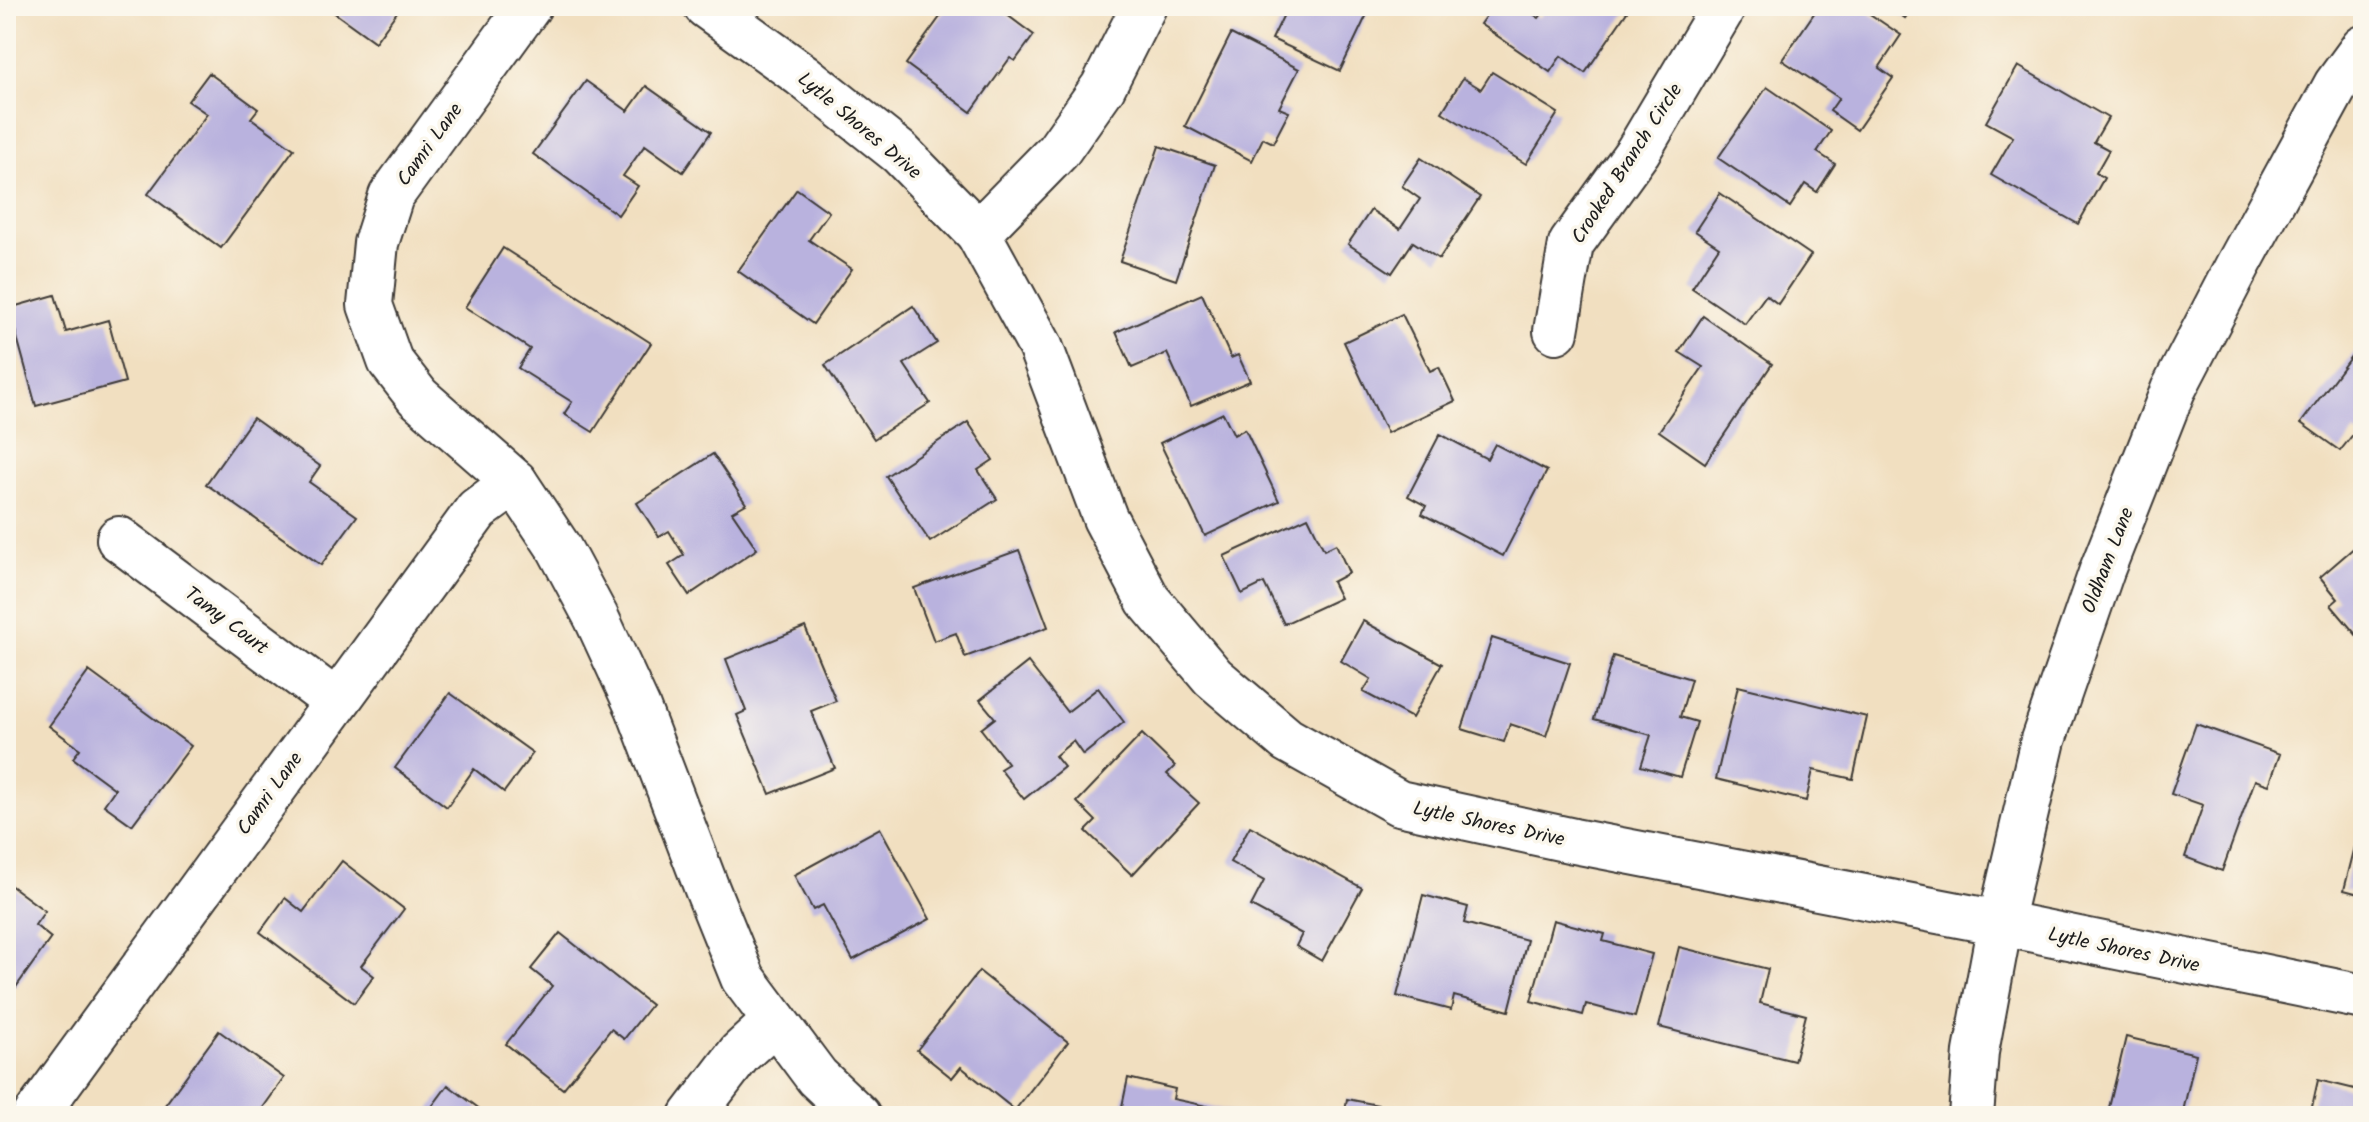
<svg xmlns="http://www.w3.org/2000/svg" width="2369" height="1122" font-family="Kalam,sans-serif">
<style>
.building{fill:#b9b2de}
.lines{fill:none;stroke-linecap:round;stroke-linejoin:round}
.minor-casing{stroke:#3c3935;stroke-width:48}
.major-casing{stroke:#3c3935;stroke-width:48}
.minor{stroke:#fff;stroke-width:44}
.major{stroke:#fff;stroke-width:44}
.labels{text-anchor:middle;stroke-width:7;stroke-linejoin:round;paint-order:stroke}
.street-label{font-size:20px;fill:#1c1c1c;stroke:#fbf7ec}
</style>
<rect width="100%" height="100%" fill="#fbf7ec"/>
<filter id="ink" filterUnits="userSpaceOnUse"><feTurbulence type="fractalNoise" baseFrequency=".0125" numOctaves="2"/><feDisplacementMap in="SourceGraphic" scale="16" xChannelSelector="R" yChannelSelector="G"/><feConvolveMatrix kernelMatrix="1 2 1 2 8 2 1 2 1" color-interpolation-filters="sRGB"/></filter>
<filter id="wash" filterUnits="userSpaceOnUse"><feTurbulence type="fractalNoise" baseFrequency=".006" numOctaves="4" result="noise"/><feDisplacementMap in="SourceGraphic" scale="32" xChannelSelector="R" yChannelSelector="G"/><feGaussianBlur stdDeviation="1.8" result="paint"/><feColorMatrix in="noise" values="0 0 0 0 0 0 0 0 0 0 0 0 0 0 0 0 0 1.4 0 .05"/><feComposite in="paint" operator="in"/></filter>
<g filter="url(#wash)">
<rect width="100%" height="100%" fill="#f1dfc0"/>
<g id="blocks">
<g class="building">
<path d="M325,6H390L397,12L375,42Z"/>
<path d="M948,6L957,10L960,6H995L1034,35L1015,61L1010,58L971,112L906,64Z"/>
<path d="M1288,6H1371L1340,71L1272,39Z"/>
<path d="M1493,6H1521L1539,18L1548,6H1619L1627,12L1585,73L1561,56L1550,72L1480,24Z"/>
<path d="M1819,6H1858L1901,35L1879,68L1893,78L1857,130L1830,111L1839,98L1782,60Z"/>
<path d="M1888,6H1914L1905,18Z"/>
<path d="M1231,34L1299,69L1279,108L1289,112L1273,143L1263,138L1252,161L1185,126Z"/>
<path d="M2018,66L2108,118L2094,142L2109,150L2096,173L2104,178L2078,224L1991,175L2013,137L1986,122Z"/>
<path d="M1492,72L1558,113L1526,164L1442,112L1463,78L1481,89Z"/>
<path d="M209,73L258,109L251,118L294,149L221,248L148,194L207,114L188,101Z"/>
<path d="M586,81L628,111L646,86L711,132L683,172L645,145L623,176L638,186L618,215L533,154Z"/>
<path d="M1767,87L1831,131L1817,152L1835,164L1817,192L1805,184L1790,207L1718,158Z"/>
<path d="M1159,146L1215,165L1176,280L1120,261Z"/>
<path d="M1421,158L1480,197L1439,259L1413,242L1392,273L1348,244L1371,210L1400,229L1420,199L1402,186Z"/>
<path d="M797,189L829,212L809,240L852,269L813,324L738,271Z"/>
<path d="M1720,193L1811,255L1778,304L1766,295L1745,324L1692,288L1719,247L1695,231Z"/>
<path d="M503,248L651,343L593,432L564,414L572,402L518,368L530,349L465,307Z"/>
<path d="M1202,294L1231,358L1238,355L1250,381L1191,406L1167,353L1132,368L1116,332Z"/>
<path d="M55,295L66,332L108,320L125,382L36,406L9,308Z"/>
<path d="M913,306L937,343L904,364L930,403L874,439L825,365Z"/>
<path d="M1402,314L1430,371L1439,367L1455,401L1387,433L1344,342Z"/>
<path d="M1703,316L1772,364L1705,463L1659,431L1703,367L1679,352Z"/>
<path d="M2358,347L2363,351V439L2355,432L2340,451L2301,423Z"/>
<path d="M1223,413L1234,435L1245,429L1279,501L1205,536L1160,443Z"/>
<path d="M253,418L320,466L309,482L357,516L321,565L206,484Z"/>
<path d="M968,422L993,460L978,470L997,499L930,542L886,476Z"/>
<path d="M1440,434L1487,459L1495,444L1547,471L1503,556L1422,514L1426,506L1408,496Z"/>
<path d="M713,454L746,504L732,512L757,549L689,595L669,565L684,555L669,531L659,537L637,503Z"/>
<path d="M1308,517L1324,550L1336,544L1349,573L1332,582L1340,598L1284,624L1264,583L1242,594L1224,556Z"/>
<path d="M2363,540V643L2331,605L2338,599L2320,577Z"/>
<path d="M1019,550L1048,627L965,657L956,633L934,641L914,588Z"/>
<path d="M1363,621L1442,664L1412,718L1363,692L1371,679L1341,661Z"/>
<path d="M805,627L836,701L811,711L835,768L770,794L737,715L746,711L726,659Z"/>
<path d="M1492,638L1570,663L1546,736L1510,724L1504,742L1462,729Z"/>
<path d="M1613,656L1691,679L1680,717L1697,722L1680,777L1641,766L1651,735L1594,719Z"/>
<path d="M1028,662L1067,712L1098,688L1124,722L1083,755L1073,741L1055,756L1064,767L1024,799L1000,769L1008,764L981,729L995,718L980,700Z"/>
<path d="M89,671L191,746L132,825L104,805L115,789L73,758L80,749L49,726Z"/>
<path d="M1738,686L1867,717L1853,779L1813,770L1806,801L1716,779Z"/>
<path d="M450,693L533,753L504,792L474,769L447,807L395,768Z"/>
<path d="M2196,724L2280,754L2269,785L2255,780L2222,871L2185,857L2203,805L2171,794Z"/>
<path d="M1142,734L1175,766L1167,774L1199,803L1132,875L1086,831L1096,821L1077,802Z"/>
<path d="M2362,819H2363V895L2344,890Z"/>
<path d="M1250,826L1362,888L1322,961L1296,946L1302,934L1251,906L1264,881L1230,862Z"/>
<path d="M880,828L930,919L853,960L823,905L813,910L794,875Z"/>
<path d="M342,861L404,909L361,966L374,976L354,1003L260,932L285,898L303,912Z"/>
<path d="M6,882L45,911L35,925L51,938L16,987L6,980Z"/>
<path d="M1423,895L1468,907L1464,923L1527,940L1509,1011L1454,996L1451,1010L1397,996Z"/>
<path d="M1553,920L1605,934L1603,941L1652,954L1635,1017L1586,1004L1583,1015L1531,1001Z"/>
<path d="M560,933L651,1005L624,1039L611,1029L563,1089L506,1044L552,986L531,969Z"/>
<path d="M1679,947L1768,969L1760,1003L1806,1015L1794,1061L1659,1027Z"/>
<path d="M979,971L1068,1042L1015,1110L961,1067L952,1078L917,1050Z"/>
<path d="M219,1031L284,1078L257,1116H157Z"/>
<path d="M2126,1037L2196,1054L2182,1116H2107Z"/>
<path d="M1128,1078L1175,1089L1173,1099L1235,1112L1234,1116H1120Z"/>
<path d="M2318,1080L2363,1091V1116H2310Z"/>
<path d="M448,1085L489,1116H425Z"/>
<path d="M1347,1099L1430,1115V1116H1344Z"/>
</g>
</g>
</g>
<g filter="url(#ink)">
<use href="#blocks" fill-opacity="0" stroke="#3c3935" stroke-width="2"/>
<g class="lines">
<g class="minor-casing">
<g id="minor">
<path d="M529,6L391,196L376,243L370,305L390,361L418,397L515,482L559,548L596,617L638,708L707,889L743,978L817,1077L858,1116"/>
<path d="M706,6L802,75L900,153L978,233L1040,346L1105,518L1148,600L1213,677L1287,740L1399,803L1574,841L2000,923L2363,997"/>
<path d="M978,233L1058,151L1103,87L1144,6"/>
<path d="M1556,331L1571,244L1638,151L1724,6"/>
<path d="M119,539L335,701"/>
<path d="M35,1116L477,510L515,482"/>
<path d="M692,1116L740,1053L775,1021"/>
</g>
</g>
<g class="major-casing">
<path id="major" d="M1971,1116L1976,1052L2000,923L2043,740L2102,570L2173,390L2238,265L2336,85L2363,48"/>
</g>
<use href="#minor" class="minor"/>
<use href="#major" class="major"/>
</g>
</g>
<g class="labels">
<g class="street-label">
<text transform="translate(860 125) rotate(40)" y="7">Lytle Shores Drive</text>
<text transform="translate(429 144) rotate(-54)" y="7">Camri Lane</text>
<text transform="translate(1626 163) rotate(-57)" y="7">Crooked Branch Circle</text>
<text transform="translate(2107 560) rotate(-69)" y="7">Oldham Lane</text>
<text transform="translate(227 620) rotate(37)" y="7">Tamy Court</text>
<text transform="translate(269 793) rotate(-54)" y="7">Camri Lane</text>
<text transform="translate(1489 823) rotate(12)" y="7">Lytle Shores Drive</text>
<text transform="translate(2124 949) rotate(12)" y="7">Lytle Shores Drive</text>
</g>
</g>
<rect width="2369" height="1122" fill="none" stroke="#fbf7ec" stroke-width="32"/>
</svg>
